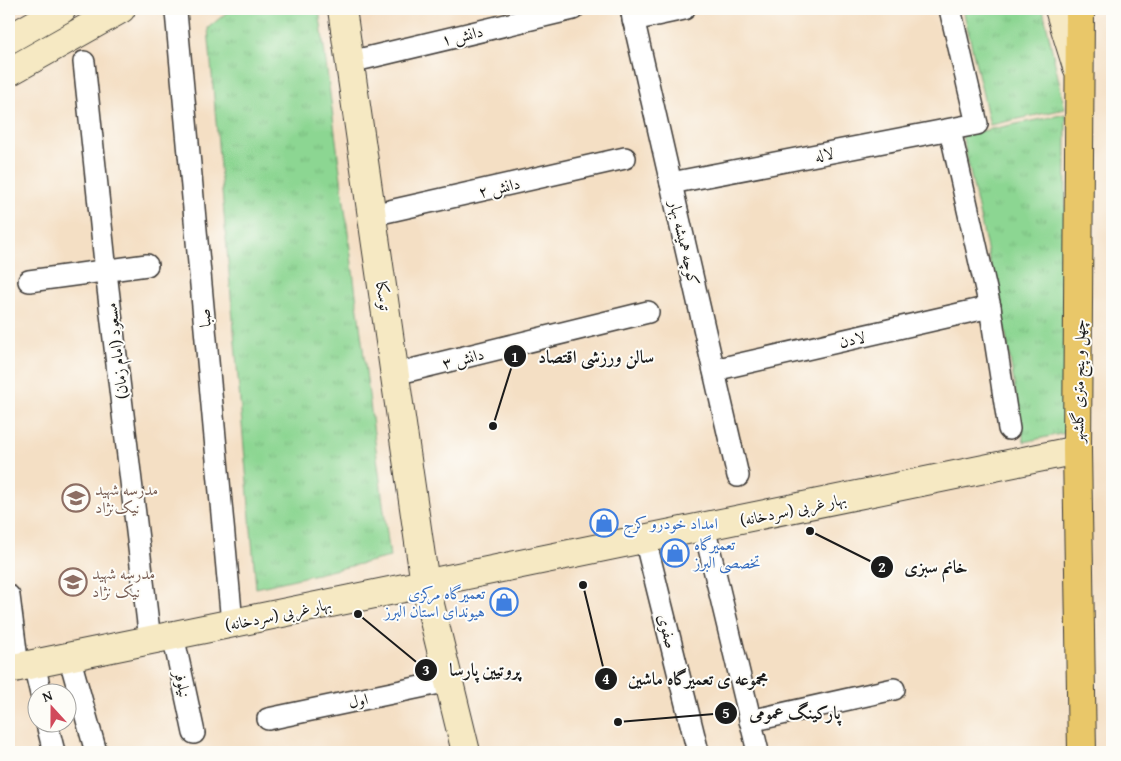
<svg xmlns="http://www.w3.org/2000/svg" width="1121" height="761" font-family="'Gentium Book Plus',Amiri,serif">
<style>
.grass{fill:url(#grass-tufts);stroke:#547957}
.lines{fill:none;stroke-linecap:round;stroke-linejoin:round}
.street-casing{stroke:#3c3935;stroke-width:24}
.secondary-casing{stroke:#3c3935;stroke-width:30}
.primary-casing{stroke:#3c3935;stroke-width:30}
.street{stroke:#fff;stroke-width:21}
.secondary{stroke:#f6e9c3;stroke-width:28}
.primary{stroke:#e9c769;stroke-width:28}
.labels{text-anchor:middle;stroke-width:4;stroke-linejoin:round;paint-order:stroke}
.street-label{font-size:16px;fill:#1c1c1c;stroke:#fdfcf7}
.education-label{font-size:16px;fill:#785e54;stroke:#fdfcf7;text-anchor:start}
.shop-label{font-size:16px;fill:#366cbe;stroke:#fdfcf7;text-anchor:start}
.leader{fill:none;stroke:#1c1c1c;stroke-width:2}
.callout-dot{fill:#1c1c1c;stroke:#fdfcf7;stroke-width:2}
.mark-label{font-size:15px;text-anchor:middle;font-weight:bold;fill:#fff}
.callout-label{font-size:18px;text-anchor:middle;font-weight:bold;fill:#1c1c1c;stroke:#fdfcf7;stroke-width:4;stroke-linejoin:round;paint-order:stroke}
</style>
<defs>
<pattern id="grass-tufts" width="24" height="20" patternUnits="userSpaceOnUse" patternTransform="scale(1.25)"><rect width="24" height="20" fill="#8cd692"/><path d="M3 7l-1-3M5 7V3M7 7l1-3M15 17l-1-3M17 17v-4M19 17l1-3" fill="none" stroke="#78b77d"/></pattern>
</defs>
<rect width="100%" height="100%" fill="#fdfcf7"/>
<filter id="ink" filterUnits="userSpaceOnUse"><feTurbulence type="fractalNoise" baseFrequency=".02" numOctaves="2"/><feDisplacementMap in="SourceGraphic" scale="10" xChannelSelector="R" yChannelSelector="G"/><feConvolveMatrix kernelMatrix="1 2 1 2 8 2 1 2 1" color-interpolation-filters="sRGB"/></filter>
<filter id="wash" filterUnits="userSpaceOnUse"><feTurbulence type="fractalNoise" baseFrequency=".0096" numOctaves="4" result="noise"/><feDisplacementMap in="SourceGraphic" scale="20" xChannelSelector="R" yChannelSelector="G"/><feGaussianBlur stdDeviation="1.12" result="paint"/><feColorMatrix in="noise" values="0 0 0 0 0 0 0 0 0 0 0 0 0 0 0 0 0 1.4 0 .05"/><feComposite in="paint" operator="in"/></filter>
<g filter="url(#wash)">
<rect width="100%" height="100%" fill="#f4dfc4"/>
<g class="grass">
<path d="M231,9H319L390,557L256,588L208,28Z"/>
<path d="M963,9H1043L1065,109L990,125Z"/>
<path d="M1066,114L1065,433L1024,442L1006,335L962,135Z"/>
</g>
</g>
<g filter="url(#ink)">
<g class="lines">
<g class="street-casing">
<g id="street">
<path d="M631,9L738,476"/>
<path d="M176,12L232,623"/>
<path d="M633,20L684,9"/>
<path d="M84,62L106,272L150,640"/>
<path d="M350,62L573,9"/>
<path d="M950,130L990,307L1009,429"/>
<path d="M671,183L977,124L950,9"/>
<path d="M372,215L625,158"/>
<path d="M29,281L147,265"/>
<path d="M714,370L990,307"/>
<path d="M395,374L648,312"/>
<path d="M704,527L758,752"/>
<path d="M645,539L698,752"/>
<path d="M9,596L18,667"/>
<path d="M173,635L194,733"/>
<path d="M69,656L96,752"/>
<path d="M34,664L41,694"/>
<path d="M268,719L449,681"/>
<path d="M750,721L894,689"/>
<path d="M47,724L54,752"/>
</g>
</g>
<g class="secondary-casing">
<g id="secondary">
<path d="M342,9L425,584L466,752"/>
<path d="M1059,9L1077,67"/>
<path d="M9,39L62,9"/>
<path d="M9,72L121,9"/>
<path d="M9,669L1077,450"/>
</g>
</g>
<g class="primary-casing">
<path id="primary" d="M1080,9L1077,450L1082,752"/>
</g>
<use href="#street" class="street"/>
<use href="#secondary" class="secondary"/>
<use href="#primary" class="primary"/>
</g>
</g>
<defs>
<g id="school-ring" transform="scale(1.4375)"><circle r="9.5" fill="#fdfcf7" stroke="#8d6e63" stroke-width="1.5"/><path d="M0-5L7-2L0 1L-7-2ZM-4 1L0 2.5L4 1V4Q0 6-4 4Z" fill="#8d6e63"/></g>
<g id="shop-ring" transform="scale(1.4375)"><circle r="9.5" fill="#fdfcf7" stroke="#3f7fe0" stroke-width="1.5"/><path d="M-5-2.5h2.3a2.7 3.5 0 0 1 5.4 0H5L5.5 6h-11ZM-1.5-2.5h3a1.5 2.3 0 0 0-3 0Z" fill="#3f7fe0"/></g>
</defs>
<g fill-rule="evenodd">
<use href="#school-ring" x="76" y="498"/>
<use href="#shop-ring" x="604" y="523"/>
<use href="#shop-ring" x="675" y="553"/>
<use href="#school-ring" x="73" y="582"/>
<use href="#shop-ring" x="504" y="602"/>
</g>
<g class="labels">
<g class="street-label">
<text transform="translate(462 35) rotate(-13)" y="6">دانش ۱</text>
<text transform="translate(824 154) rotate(-11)" y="6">لاله</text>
<text transform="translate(499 187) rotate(-13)" y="6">دانش ۲</text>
<text transform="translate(685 243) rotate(77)" y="6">کوچه همیشه بهار</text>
<text transform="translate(384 296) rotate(82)" y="6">توسکا</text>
<text transform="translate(204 318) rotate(-95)" y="6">صبا</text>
<text transform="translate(852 339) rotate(-13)" y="6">لادن</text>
<text transform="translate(116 351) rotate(-97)" y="6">مسعود (امام زمان)</text>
<text transform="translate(463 358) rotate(-14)" y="6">دانش ۳</text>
<text transform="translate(1078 381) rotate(-89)" y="6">چهل و پنج متری گلشهر</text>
<text transform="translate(793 509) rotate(-12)" y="6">بهار غربی (سردخانه)</text>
<text transform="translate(278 614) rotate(-12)" y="6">بهار غربی (سردخانه)</text>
<text transform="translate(668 631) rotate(76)" y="6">صفوی</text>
<text transform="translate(183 684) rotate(78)" y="6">نیلوفر</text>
<text transform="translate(358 700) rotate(-12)" y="6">اول</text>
</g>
<g class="education-label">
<text x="95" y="495">مدرسه شهید<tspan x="95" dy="18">نیک‌نژاد</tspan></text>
<text x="92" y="579">مدرسه شهید<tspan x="92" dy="18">نیک نژاد</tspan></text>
</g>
<g class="shop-label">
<text x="623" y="529">امداد خودرو کرج</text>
<text x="694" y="550">تعمیرگاه<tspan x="694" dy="18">تخصصی البرز</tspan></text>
<text x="485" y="599" text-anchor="end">تعمیرگاه مرکزی<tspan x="485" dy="18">هیوندای استان البرز</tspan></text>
</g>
</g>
<path class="leader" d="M493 426L515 356M810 531L882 567M358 614L426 670M583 585L606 679M618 722L726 713"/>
<g class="callout-dot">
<circle cx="493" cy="426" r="5"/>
<circle cx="810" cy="531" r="5"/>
<circle cx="358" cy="614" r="5"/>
<circle cx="583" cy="585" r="5"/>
<circle cx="618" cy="722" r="5"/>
<circle cx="515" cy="356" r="12"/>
<circle cx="882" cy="567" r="12"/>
<circle cx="426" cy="670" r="12"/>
<circle cx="606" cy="679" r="12"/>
<circle cx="726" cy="713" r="12"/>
</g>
<g class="mark-label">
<text x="515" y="362">1</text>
<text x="882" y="572">2</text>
<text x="426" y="675">3</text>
<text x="606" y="684">4</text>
<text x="726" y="718">5</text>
</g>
<g class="callout-label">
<text x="596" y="363">سالن ورزشی اقتصاد</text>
<text x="936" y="573">خانم سبزی</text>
<text x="485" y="676">پروتیین پارسا</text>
<text x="698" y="685">مجموعه ی تعمیرگاه ماشین</text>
<text x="795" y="719">پارکینگ عمومی</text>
</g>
<rect width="1121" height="761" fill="none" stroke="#fdfcf7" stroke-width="30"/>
<g transform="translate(52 708) rotate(339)"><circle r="24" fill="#fdfcf7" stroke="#a3a29f"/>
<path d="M0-4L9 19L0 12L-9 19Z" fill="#d1495b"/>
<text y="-8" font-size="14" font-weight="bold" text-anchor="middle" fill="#1c1c1c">N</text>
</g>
</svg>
